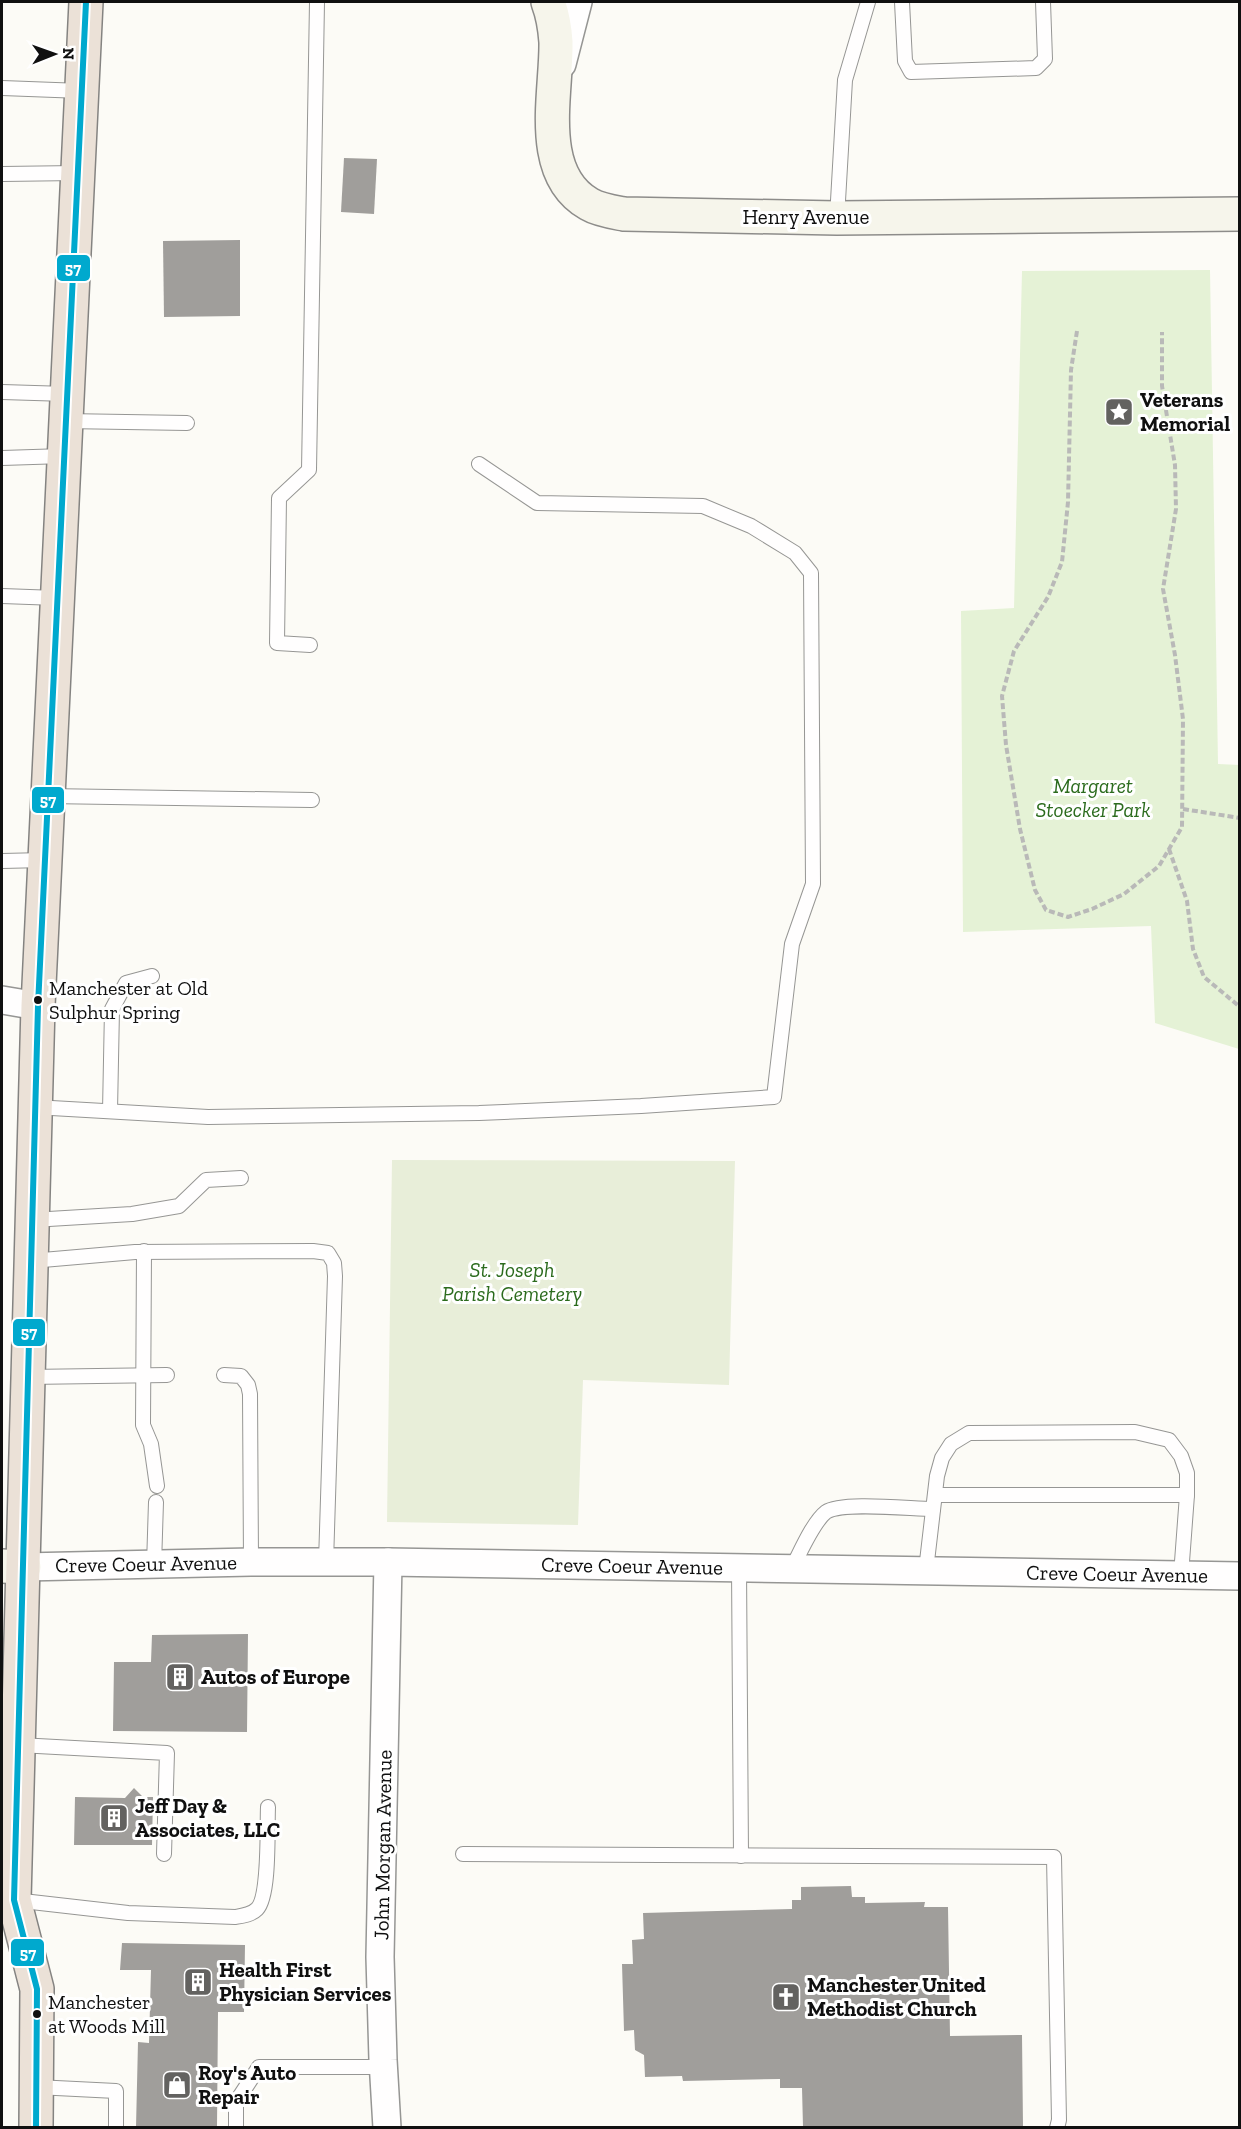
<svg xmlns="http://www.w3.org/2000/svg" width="1241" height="2129" font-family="'Zilla Slab',serif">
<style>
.green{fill:#e5f2d6}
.cemetery{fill:#e8eed9}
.building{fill:#a09e9b}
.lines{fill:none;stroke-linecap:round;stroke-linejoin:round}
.lane-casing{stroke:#969694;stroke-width:16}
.street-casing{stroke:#969694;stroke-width:30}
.secondary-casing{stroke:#8d8c8a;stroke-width:36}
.highway-casing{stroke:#848381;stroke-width:36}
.path{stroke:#b9b9b8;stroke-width:4;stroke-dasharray:6 3;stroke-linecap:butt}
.lane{stroke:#fffefe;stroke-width:14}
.street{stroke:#fffefe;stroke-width:27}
.secondary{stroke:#f6f5eb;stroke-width:33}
.highway{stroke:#ebe1d7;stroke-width:33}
.bus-1-casing{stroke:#fff;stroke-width:10}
.bus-1{stroke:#00a9ce;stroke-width:6}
.bus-dot{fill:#101010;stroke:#fff;stroke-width:2}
.labels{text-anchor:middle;stroke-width:6;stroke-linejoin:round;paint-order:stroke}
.bus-label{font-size:20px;fill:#101010;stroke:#fff;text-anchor:start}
.street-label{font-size:21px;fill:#101010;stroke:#fff}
.poi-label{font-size:21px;font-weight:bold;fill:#101010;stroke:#fff;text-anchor:start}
.park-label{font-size:21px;font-style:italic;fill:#2b6b1d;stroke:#fff}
.line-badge{stroke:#fff;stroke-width:2}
.badge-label{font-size:16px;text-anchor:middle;font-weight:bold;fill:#fff}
</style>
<rect width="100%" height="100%" fill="#fcfbf6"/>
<path class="green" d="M1210,270L1218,764L1240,765L1239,1049L1155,1023L1151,926L963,932L961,611L1014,608L1022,271Z"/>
<path class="cemetery" d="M392,1160L735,1161L729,1385L583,1380L578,1525L387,1522Z"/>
<g class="building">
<path d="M344,158L377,159L374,214L341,212Z"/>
<path d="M240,240V316L164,317L163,241Z"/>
<path d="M248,1634L247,1732L113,1731L114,1662H151L152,1635Z"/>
<path d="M134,1788L143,1797H153L152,1845H74L75,1797L125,1798Z"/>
<path d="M851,1886L852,1897H865V1903L925,1902L924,1907H948L950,2036L1022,2035L1023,2127H803L802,2088H780V2079L683,2081L682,2076L645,2077L644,2055L635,2050L634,2030L624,2031L622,1964H633L632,1940L644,1939L643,1913L792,1909V1900H801V1887Z"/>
<path d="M122,1943L245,1945L244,2012H218L217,2127H136L138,2042L149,2043L151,1970H120Z"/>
</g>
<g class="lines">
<g class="lane-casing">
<g id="lane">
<path d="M902,2L905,61L911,72L1036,68L1045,59L1043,2"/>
<path d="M2,88L82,91"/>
<path d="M2,174L77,173"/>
<path d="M837,218L845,80L868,2"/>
<path d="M2,392L67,394"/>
<path d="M65,421L187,423"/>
<path d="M2,458L64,456"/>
<path d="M2,596L57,598"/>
<path d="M310,645L277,643L279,498L309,470L317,2"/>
<path d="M47,796L312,800"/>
<path d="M2,861L44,860"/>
<path d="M34,1107L208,1117L479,1113L641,1106L774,1097L792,944L813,884L811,573L795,553L751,526L703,506L537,503L479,464"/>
<path d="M110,1111L112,1009L126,983L152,976"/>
<path d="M32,1220L132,1214L179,1206L206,1180L241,1178"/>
<path d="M144,1251L143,1425L151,1444L157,1486"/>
<path d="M31,1261L135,1252L313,1251L328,1253L334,1263L335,1276L326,1562"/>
<path d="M224,1375L241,1376L248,1385L250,1394L251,1562"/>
<path d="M28,1377L167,1375"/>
<path d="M935,1495H1187"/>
<path d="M154,1565L156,1502"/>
<path d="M739,1567L741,1856"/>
<path d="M792,1568C800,1553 813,1522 826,1512C842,1501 912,1509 933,1509"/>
<path d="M926,1570L937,1476L942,1458L951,1444L969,1433L1135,1432L1169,1440L1181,1456L1187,1473V1495L1181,1575"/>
<path d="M19,1745L167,1753L164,1854"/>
<path d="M463,1854L1054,1857L1059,2120L1057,2128"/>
<path d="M14,1900L128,1913L235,1917C242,1916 251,1915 257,1909C270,1896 267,1828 268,1807"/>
<path d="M36,2087L116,2091V2128"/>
<path d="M236,2128V2102L259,2067H383"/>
</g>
</g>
<g class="street-casing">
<g id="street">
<path d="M562,64L578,2"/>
<path d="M2,1000L38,1006"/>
<path d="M24,1567L251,1562H388L1240,1576"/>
<path d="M387,2128L383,2060L380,1957L388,1562"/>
</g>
</g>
<g class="secondary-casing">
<g id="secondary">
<path d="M548,2C553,15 555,28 556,42C557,92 535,173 589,204C599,210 613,212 624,214L837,218L1240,214"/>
<path d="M2,1566L24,1567"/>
</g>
</g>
<g class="highway-casing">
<path id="highway" d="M36,2128L37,1989L14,1900L38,1006L86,2"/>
</g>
<g class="path">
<path d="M1077,331L1071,370L1068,502L1062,562L1048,597L1014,651L1002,696L1006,745L1020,829L1035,890L1046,910L1068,917L1092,909L1124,894L1159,866L1182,827L1183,719L1175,655L1163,589L1176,509L1175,465L1162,386V332"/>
<path d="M1183,809L1240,818"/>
<path d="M1169,849L1187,901L1193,949L1204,977L1240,1007"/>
</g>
<use href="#lane" class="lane"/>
<use href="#street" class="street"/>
<use href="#secondary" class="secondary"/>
<use href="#highway" class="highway"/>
<g class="bus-1-casing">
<path id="bus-1" d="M36,2128L37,1989L14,1900L38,1006L86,2"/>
</g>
<use href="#bus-1" class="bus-1"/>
</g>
<defs>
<g id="sight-square" transform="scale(1.5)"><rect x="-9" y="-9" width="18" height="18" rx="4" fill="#636260" stroke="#fff"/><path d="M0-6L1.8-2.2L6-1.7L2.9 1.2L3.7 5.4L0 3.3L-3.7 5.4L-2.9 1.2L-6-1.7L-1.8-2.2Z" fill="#fff"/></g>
<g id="building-square" transform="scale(1.5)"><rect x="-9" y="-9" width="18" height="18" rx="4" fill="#636260" stroke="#fff"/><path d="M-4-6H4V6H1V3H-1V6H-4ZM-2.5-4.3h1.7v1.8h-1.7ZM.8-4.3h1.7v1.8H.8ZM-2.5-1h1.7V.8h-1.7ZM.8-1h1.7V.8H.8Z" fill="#fff"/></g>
<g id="church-square" transform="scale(1.5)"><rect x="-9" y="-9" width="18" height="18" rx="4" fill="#636260" stroke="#fff"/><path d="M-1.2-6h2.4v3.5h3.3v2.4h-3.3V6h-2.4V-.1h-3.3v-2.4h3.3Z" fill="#fff"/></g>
<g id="shop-square" transform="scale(1.5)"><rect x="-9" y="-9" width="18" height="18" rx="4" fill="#636260" stroke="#fff"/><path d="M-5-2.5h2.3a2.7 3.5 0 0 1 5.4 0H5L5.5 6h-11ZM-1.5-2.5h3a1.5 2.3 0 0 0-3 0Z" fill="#fff"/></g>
</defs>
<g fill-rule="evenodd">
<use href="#sight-square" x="1119" y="412"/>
<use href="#building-square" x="180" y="1677"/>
<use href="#building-square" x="114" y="1818"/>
<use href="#building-square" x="198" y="1982"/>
<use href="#church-square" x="786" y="1997"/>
<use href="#shop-square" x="177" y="2085"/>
</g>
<g class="bus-dot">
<circle cx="38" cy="1000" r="5"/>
<circle cx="37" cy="2014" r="5"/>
</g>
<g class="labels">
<g class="bus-label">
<text x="49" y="995">Manchester at Old<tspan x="49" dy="24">Sulphur Spring</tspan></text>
<text x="48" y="2009">Manchester<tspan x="48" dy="24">at Woods Mill</tspan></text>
</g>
<g class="street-label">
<text x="806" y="224">Henry Avenue</text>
<text transform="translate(146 1564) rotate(-1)" y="7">Creve Coeur Avenue</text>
<text transform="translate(632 1566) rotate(1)" y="7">Creve Coeur Avenue</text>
<text transform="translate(1117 1574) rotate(1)" y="7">Creve Coeur Avenue</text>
<text transform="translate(383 1845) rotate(-89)" y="7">John Morgan Avenue</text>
</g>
<g class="poi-label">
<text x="1140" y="407">Veterans<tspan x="1140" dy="24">Memorial</tspan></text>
<text x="201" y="1684">Autos of Europe</text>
<text x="135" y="1813">Jeff Day &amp;<tspan x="135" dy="24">Associates, LLC</tspan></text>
<text x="219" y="1977">Health First<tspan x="219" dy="24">Physician Services</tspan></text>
<text x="807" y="1992">Manchester United<tspan x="807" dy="24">Methodist Church</tspan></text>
<text x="198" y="2080">Roy's Auto<tspan x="198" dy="24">Repair</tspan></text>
</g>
<g class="park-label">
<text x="1093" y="793">Margaret<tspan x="1093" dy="24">Stoecker Park</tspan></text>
<text x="512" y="1277">St. Joseph<tspan x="512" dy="24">Parish Cemetery</tspan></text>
</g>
</g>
<g class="line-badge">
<rect x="56" y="254" width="35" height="28" rx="6" fill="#00a9ce"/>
<rect x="31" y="786" width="34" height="28" rx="6" fill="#00a9ce"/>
<rect x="12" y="1318" width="34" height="29" rx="6" fill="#00a9ce"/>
<rect x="10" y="1938" width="35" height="29" rx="6" fill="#00a9ce"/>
</g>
<g class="badge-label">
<text x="73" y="274">57</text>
<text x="48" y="806">57</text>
<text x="29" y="1338">57</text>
<text x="28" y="1959">57</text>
</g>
<rect width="1241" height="2129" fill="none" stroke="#101010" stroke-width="6"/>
<g transform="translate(54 54) rotate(89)" stroke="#ffffff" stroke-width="4.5" paint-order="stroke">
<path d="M0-4.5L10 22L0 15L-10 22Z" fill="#101010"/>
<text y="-9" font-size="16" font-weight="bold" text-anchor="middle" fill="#101010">N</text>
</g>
</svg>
